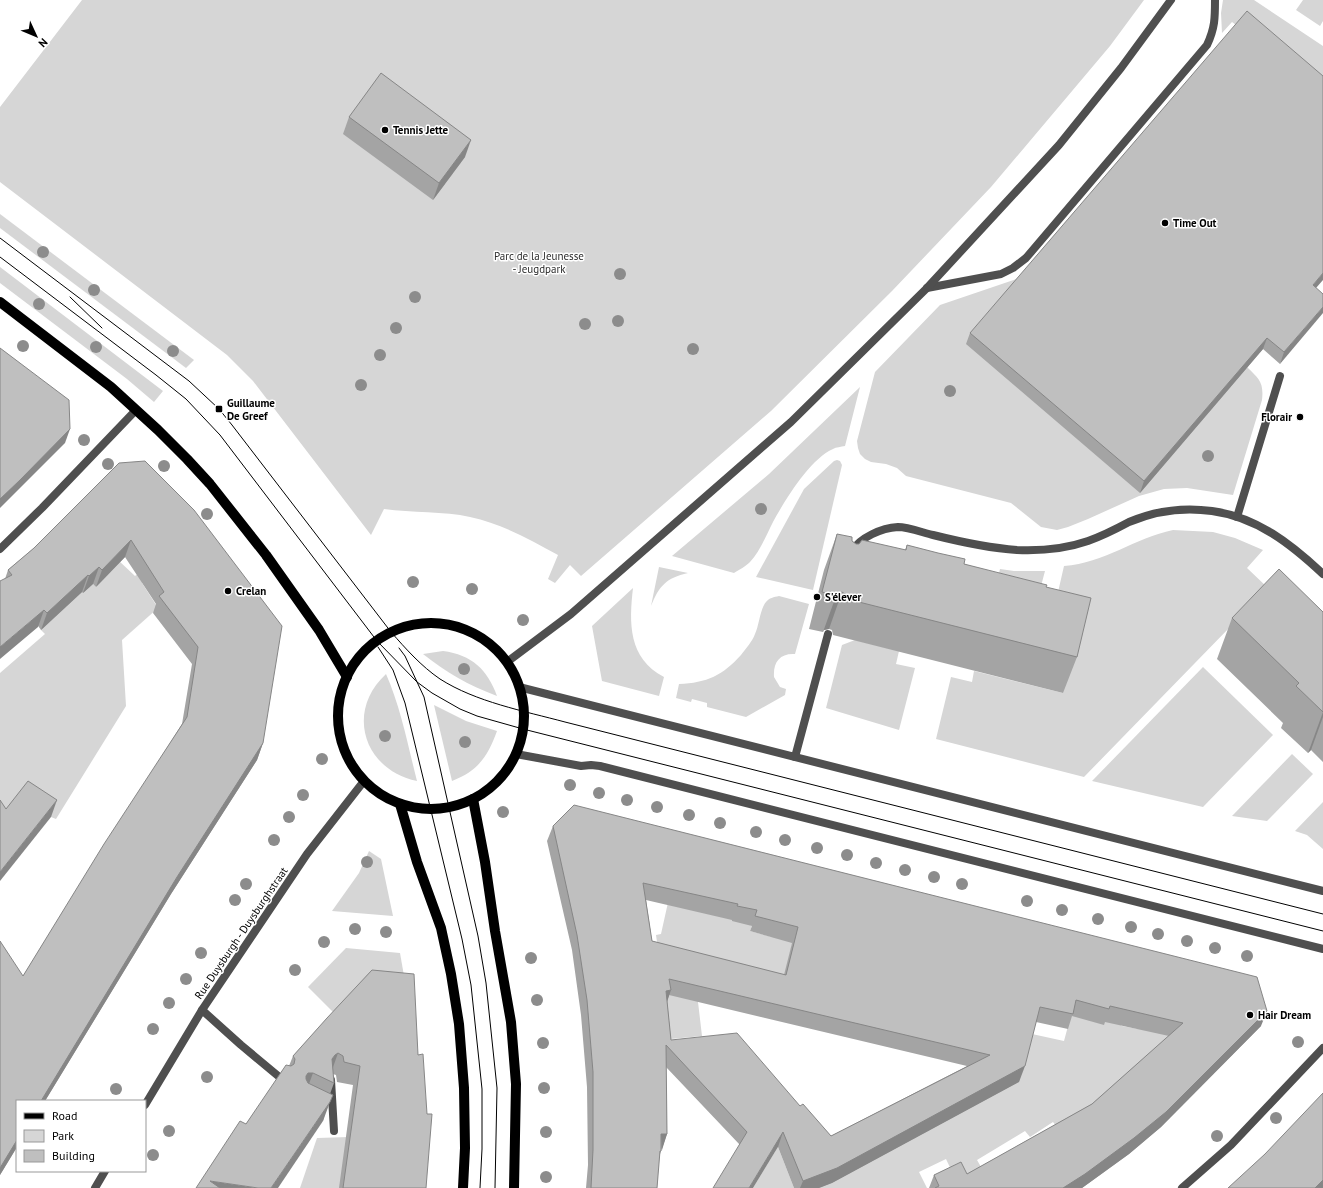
<svg xmlns="http://www.w3.org/2000/svg" width="1323" height="1188" font-family="'PT Sans',sans-serif">
<style>
.green{fill:#d6d6d6}
.lines{fill:none;stroke-linecap:round;stroke-linejoin:round}
.service{stroke:#4f4f4f;stroke-width:8}
.minor{stroke:#4f4f4f;stroke-width:8}
.tertiary{stroke:#4f4f4f;stroke-width:8}
.primary{stroke:#000;stroke-width:10}
.tram{stroke:#000;stroke-width:1}
.tree{fill:#8c8c8c}
.wall{fill:#a4a4a4;fill-rule:evenodd}
.shaded-wall{fill:#868686}
.building{fill:#bfbfbf;stroke:#868686;fill-rule:evenodd}
.poi-dot{fill:#000;stroke:#fff;stroke-width:1.5}
.labels{text-anchor:middle;stroke-width:3;stroke-linejoin:round;paint-order:stroke}
.poi-label{font-size:11px;font-weight:bold;fill:#000;stroke:#fff;text-anchor:start}
.park-label{font-size:11px;fill:#2d2d2d;stroke:#fff}
.street-label{font-size:11px;fill:#000;stroke:#fff}
</style>
<rect width="100%" height="100%" fill="#fff"/>
<g class="green">
<path d="M82,0H1144L1110,46L991,187L892,291L771,411L581,576L570,565L555,583L548,579L558,555C529,539 502,524 470,517C444,511 412,513 384,509L371,535L253,381L227,355L0,182V107Z"/>
<path d="M1223,0H1254L1323,46V91L1232,22L1222,33L1221,13Z"/>
<path d="M1303,0H1323V21L1320,26L1296,10Z"/>
<path d="M0,214L194,360L186,368L0,228Z"/>
<path d="M0,267L163,391L154,402L127,379L0,283Z"/>
<path d="M1025,276L1247,367C1259,379 1264,382 1262,400L1233,495L1187,488L1164,489L1139,496L1088,519L1068,527L1057,530L1041,527L1011,503L906,476L897,468L886,464L871,462L865,459L860,454L858,448L857,441L875,372L940,305Z"/>
<path d="M860,387L845,446C841,447 836,447 833,449C810,459 785,500 773,522C766,536 760,551 750,562C746,566 739,570 734,573L672,556L769,474Z"/>
<path d="M837,460L840,461L842,465L813,590L756,577L804,489L834,461Z"/>
<path d="M1173,530L1213,532L1235,538L1263,550L1247,568L1268,588L1084,777L936,739L951,677L972,682L974,671L1063,693L1050,627L1064,566C1104,563 1135,538 1173,530Z"/>
<path d="M118,560L135,576L141,571L142,583L158,608L122,640L126,706L56,819L51,817L0,825V673L45,634L41,630L63,600L93,584L96,587Z"/>
<path d="M659,567L688,573C666,578 659,586 651,606Z"/>
<path d="M1000,569L1014,571H1045L1032,620L990,610Z"/>
<path d="M633,588C629,623 628,658 664,677L659,696L602,681L592,626Z"/>
<path d="M779,596L809,604L795,654C780,653 773,662 774,677L780,687L786,689L785,695L746,717L707,707V703L692,699L691,702L676,698L679,684C707,683 723,675 741,655C746,648 752,642 755,634C759,626 760,609 766,602C769,598 774,597 779,596Z"/>
<path d="M855,640L899,651L896,664L915,668L899,730L826,708L842,645Z"/>
<path d="M443,651C472,655 487,669 497,696C468,685 447,673 423,654Z"/>
<path d="M1203,667L1273,735L1203,807L1092,781Z"/>
<path d="M386,674C401,708 408,746 417,781C364,770 345,712 386,674Z"/>
<path d="M434,705L466,721L497,731C488,756 478,771 452,781Z"/>
<path d="M1292,754L1313,774L1267,821L1232,816Z"/>
<path d="M1323,802V849L1307,835L1295,831Z"/>
<path d="M369,851L381,859L393,916L332,911L359,873Z"/>
<path d="M669,898L718,909L752,926L750,931L772,937L794,936L781,991L698,1002L702,1036L660,1040L661,970L656,935L661,934Z"/>
<path d="M346,948L400,953L407,993L338,1017L308,987Z"/>
<path d="M1071,1015H1106L1122,1026L1138,1029L1180,1028L1064,1136L1053,1122L1030,1137L1025,1131L977,1160L981,1167L956,1180L946,1159L919,1172L927,1188H819L832,1183L1019,1082L1032,1034L1064,1041Z"/>
<path d="M349,1137L344,1188H300L317,1138Z"/>
<path d="M778,1147L794,1188H753Z"/>
</g>
<g class="lines">
<g class="service">
<path d="M927,288L1001,274L1013,268L1026,258L1207,45C1215,28 1215,18 1215,0"/>
<path d="M1237,517L1280,376"/>
<path d="M851,552C860,537 882,528 898,527C908,527 924,533 933,535C961,542 988,548 1017,550C1041,551 1065,549 1088,541C1102,536 1116,529 1129,522C1155,511 1184,507 1212,511C1257,517 1291,544 1323,574"/>
<path d="M795,757L828,634"/>
<path d="M202,1010L241,1045L283,1080"/>
<path d="M331,1080L334,1131"/>
</g>
<g class="minor">
<path d="M0,549L42,508L136,410"/>
<path d="M507,662L571,614L791,422L927,288L1059,145L1121,68L1171,0"/>
<path d="M145,1105L202,1010L307,854L364,781"/>
<path d="M95,1188L105,1171"/>
<path d="M1182,1188L1231,1145L1323,1048"/>
</g>
<g class="tertiary">
<path d="M519,687L1323,891"/>
<path d="M516,754L581,766L591,765L600,766L1323,949"/>
</g>
<g class="primary">
<path d="M0,302L111,387L158,430L187,459L210,484L266,555L319,630L347,677"/>
<circle cx="431" cy="716" r="93"/>
<path d="M473,799L485,862L495,931L511,1022L516,1084L514,1188"/>
<path d="M400,804L417,862L441,928L451,974L459,1024L464,1088L465,1148L463,1188"/>
</g>
<g class="tram">
<path d="M0,238L189,381L219,409L232,425L391,632C406,649 421,666 440,679C476,702 524,711 565,722L1323,914"/>
<path d="M0,257L156,375L186,399L220,435L377,641L417,682L432,693L460,709L477,716L523,729L1323,931"/>
<path d="M70,297L102,328"/>
<path d="M378,647L393,670L405,703L462,939L471,985L482,1089V1149L480,1188"/>
<path d="M399,648L405,656L424,697L478,936L486,983L497,1088L495,1188"/>
</g>
</g>
<g class="tree">
<circle cx="43" cy="252" r="6"/>
<circle cx="620" cy="274" r="6"/>
<circle cx="94" cy="290" r="6"/>
<circle cx="415" cy="297" r="6"/>
<circle cx="39" cy="304" r="6"/>
<circle cx="618" cy="321" r="6"/>
<circle cx="585" cy="324" r="6"/>
<circle cx="396" cy="328" r="6"/>
<circle cx="23" cy="346" r="6"/>
<circle cx="96" cy="347" r="6"/>
<circle cx="693" cy="349" r="6"/>
<circle cx="173" cy="351" r="6"/>
<circle cx="380" cy="355" r="6"/>
<circle cx="361" cy="385" r="6"/>
<circle cx="950" cy="391" r="6"/>
<circle cx="84" cy="440" r="6"/>
<circle cx="1208" cy="456" r="6"/>
<circle cx="108" cy="464" r="6"/>
<circle cx="164" cy="466" r="6"/>
<circle cx="761" cy="509" r="6"/>
<circle cx="207" cy="514" r="6"/>
<circle cx="413" cy="582" r="6"/>
<circle cx="472" cy="589" r="6"/>
<circle cx="523" cy="620" r="6"/>
<circle cx="464" cy="669" r="6"/>
<circle cx="385" cy="736" r="6"/>
<circle cx="465" cy="742" r="6"/>
<circle cx="322" cy="759" r="6"/>
<circle cx="570" cy="785" r="6"/>
<circle cx="599" cy="793" r="6"/>
<circle cx="303" cy="795" r="6"/>
<circle cx="627" cy="800" r="6"/>
<circle cx="657" cy="807" r="6"/>
<circle cx="503" cy="812" r="6"/>
<circle cx="689" cy="815" r="6"/>
<circle cx="289" cy="817" r="6"/>
<circle cx="720" cy="823" r="6"/>
<circle cx="756" cy="832" r="6"/>
<circle cx="274" cy="840" r="6"/>
<circle cx="785" cy="840" r="6"/>
<circle cx="817" cy="848" r="6"/>
<circle cx="847" cy="855" r="6"/>
<circle cx="367" cy="862" r="6"/>
<circle cx="876" cy="863" r="6"/>
<circle cx="905" cy="870" r="6"/>
<circle cx="934" cy="877" r="6"/>
<circle cx="246" cy="884" r="6"/>
<circle cx="962" cy="884" r="6"/>
<circle cx="235" cy="900" r="6"/>
<circle cx="1027" cy="901" r="6"/>
<circle cx="1062" cy="910" r="6"/>
<circle cx="1098" cy="919" r="6"/>
<circle cx="1131" cy="927" r="6"/>
<circle cx="355" cy="929" r="6"/>
<circle cx="386" cy="932" r="6"/>
<circle cx="1158" cy="934" r="6"/>
<circle cx="1187" cy="941" r="6"/>
<circle cx="324" cy="942" r="6"/>
<circle cx="1215" cy="948" r="6"/>
<circle cx="201" cy="953" r="6"/>
<circle cx="1247" cy="956" r="6"/>
<circle cx="531" cy="958" r="6"/>
<circle cx="295" cy="970" r="6"/>
<circle cx="186" cy="979" r="6"/>
<circle cx="537" cy="1000" r="6"/>
<circle cx="169" cy="1003" r="6"/>
<circle cx="153" cy="1029" r="6"/>
<circle cx="1298" cy="1042" r="6"/>
<circle cx="543" cy="1043" r="6"/>
<circle cx="207" cy="1077" r="6"/>
<circle cx="544" cy="1088" r="6"/>
<circle cx="116" cy="1089" r="6"/>
<circle cx="1276" cy="1118" r="6"/>
<circle cx="169" cy="1131" r="6"/>
<circle cx="546" cy="1132" r="6"/>
<circle cx="1217" cy="1136" r="6"/>
<circle cx="153" cy="1155" r="6"/>
<circle cx="546" cy="1177" r="6"/>
</g>
<g class="wall">
<path d="M349,117L465,157L433,200L343,134Z"/>
<path d="M1316,288L1280,364L1263,349L1140,493L966,344L970,333Z"/>
<path d="M119,463L263,743L257,760L171,894L45,1101H17V1147L0,1175L23,976L182,724L192,664L153,613L156,604L125,557L96,587L93,584L83,593L82,592L41,630L5,579L8,570L34,548Z"/>
<path d="M837,534L852,541L856,544L905,550L907,545L964,564L1046,587L1077,657L1063,693L833,635L832,630L829,629L824,630L823,632L809,629L824,570Z"/>
<path d="M1323,612V762L1311,750L1308,753L1281,728L1283,723L1217,659L1232,618Z"/>
<path d="M553,826L1261,1026L1161,1127L1129,1154L1082,1188H929L934,1175L967,1174L1092,1104L1169,1036L1105,1022L1104,1025L1072,1016L1068,1029L1036,1022L1019,1082L832,1183L819,1188H794L778,1147L740,1145L666,1067L667,1134L659,1157L657,1188H586L588,1165L587,1087L581,1015L572,950L547,841ZM646,900L732,920V921L752,926L750,931L792,943L784,975L652,941ZM669,995L967,1066L831,1136L800,1106L671,1040L667,1001Z"/>
<path d="M372,970L426,1188H339L353,1085L337,1082L336,1075L333,1074L334,1083L330,1094L323,1121L246,1124L289,1066L293,1056Z"/>
</g>
<g class="shaded-wall">
<path d="M471,140L465,157L433,200L439,183Z"/>
<path d="M1323,273V280L1309,296L1313,285Z"/>
<path d="M1323,307V313L1280,364L1284,352Z"/>
<path d="M1267,338L1263,349L1140,493L1144,481Z"/>
<path d="M70,429L65,443L0,508V499Z"/>
<path d="M131,540L125,557L96,587L102,570Z"/>
<path d="M99,567L93,584L83,593L89,576Z"/>
<path d="M88,575L82,592L41,630L47,613Z"/>
<path d="M842,592L829,629L824,630L823,632L836,596L838,594Z"/>
<path d="M44,610L38,627L0,659V647Z"/>
<path d="M1323,712V717L1311,750L1308,753Z"/>
<path d="M263,743L257,760L171,894L45,1101H41L177,877Z"/>
<path d="M57,800L51,817L0,881V872Z"/>
<path d="M671,990L666,1005V991Z"/>
<path d="M1267,1011L1261,1026L1161,1127L1129,1154L1082,1188H1063Z"/>
<path d="M338,1053L331,1073L332,1059L335,1055Z"/>
<path d="M1025,1066L1019,1082L832,1183L819,1188H800L803,1181Z"/>
<path d="M308,1073H313L306,1092H301L306,1076Z"/>
<path d="M330,1102L323,1121L278,1188H271Z"/>
<path d="M783,1132L778,1147L753,1188H749Z"/>
<path d="M661,1134H667L662,1150Z"/>
<path d="M17,1140V1147L0,1175V1168Z"/>
<path d="M1323,1180V1188H1315Z"/>
<path d="M210,1181L258,1188H208Z"/>
</g>
<g class="building">
<path d="M1247,11L1323,76V273L1313,285L1323,294V307L1284,352L1267,338L1144,481L970,333Z"/>
<path d="M381,73L471,140L439,183L349,117Z"/>
<path d="M0,348L69,400L70,429L20,480L0,499Z"/>
<path d="M145,461L194,510L282,626L263,743L177,877L41,1101H17V1140L0,1168V941L23,976L104,844L187,717L198,647L159,596L164,592L131,540L102,570L99,567L89,576L88,575L47,613L44,610L0,647V581L12,575L8,570L34,548L119,463Z"/>
<path d="M837,534L852,537V541L856,544H859L862,540L906,550L907,545L938,553L965,559L964,564L1047,585L1046,587L1091,598L1077,657L847,599L845,594L842,592L838,594L836,596L822,592Z"/>
<path d="M1279,569L1323,612V712L1296,686L1299,683L1232,618Z"/>
<path d="M28,781L57,800L0,872V800L6,809Z"/>
<path d="M574,805L1257,977L1267,1011L1166,1112L1134,1138L1085,1174L1063,1188H935L939,1186L934,1175L961,1162L967,1174L1092,1104L1183,1023L1110,1006L1109,1009L1076,1000L1073,1014L1040,1007L1025,1066L837,1168L803,1181L783,1132L749,1188H713L747,1132L666,1045L667,1134H661V1151H660L657,1188H591L593,1150V1072L587,1000L577,935L553,826ZM643,883L738,904L737,906L757,910L755,916L798,927L786,975L652,941ZM669,979L990,1055L831,1136L803,1104L800,1106L737,1033L671,1040L666,991L671,990Z"/>
<path d="M372,970L414,974L418,1055L423,1054L427,1114H432L426,1188H343L360,1066L344,1062L343,1056L338,1053L335,1055L332,1059L334,1083L313,1073H308L306,1076V1079L308,1083L333,1095L330,1102L271,1188H258L210,1181L220,1188H196L240,1121L246,1124L286,1065L291,1066L294,1064L295,1059L293,1056L327,1018Z"/>
<path d="M1323,1093V1180L1315,1188H1228L1265,1154Z"/>
</g>
<g class="poi-dot">
<circle cx="385" cy="130" r="4"/>
<circle cx="1165" cy="223" r="4"/>
<rect x="215" y="405" width="8" height="8" rx="2"/>
<circle cx="1300" cy="417" r="4"/>
<circle cx="228" cy="591" r="4"/>
<circle cx="817" cy="597" r="4"/>
<circle cx="1250" cy="1015" r="4"/>
</g>
<g class="labels">
<g class="poi-label">
<text x="393" y="134">Tennis Jette</text>
<text x="1173" y="227">Time Out</text>
<text x="227" y="407">Guillaume<tspan x="227" dy="13">De Greef</tspan></text>
<text x="1292" y="421" text-anchor="end">Florair</text>
<text x="236" y="595">Crelan</text>
<text x="825" y="601">S'élever</text>
<text x="1258" y="1019">Hair Dream</text>
</g>
<g class="park-label">
<text x="539" y="260">Parc de la Jeunesse<tspan x="539" dy="13">- Jeugdpark</tspan></text>
</g>
<g class="street-label">
<text transform="translate(241 933) rotate(-56)" y="4">Rue Duysburgh - Duysburghstraat</text>
</g>
</g>
<rect x="16" y="1100" width="130" height="72" fill="#ffffff" stroke="#999999"/>
<rect x="24" y="1113" width="20" height="6" fill="#000000" stroke="#999999"/>
<text x="52" y="1120" font-size="12" fill="#000000">Road</text>
<rect x="24" y="1130" width="20" height="12" fill="#d6d6d6" stroke="#999999"/>
<text x="52" y="1140" font-size="12" fill="#000000">Park</text>
<rect x="24" y="1150" width="20" height="12" fill="#bfbfbf" stroke="#999999"/>
<text x="52" y="1160" font-size="12" fill="#000000">Building</text>
<g transform="translate(36 36) rotate(134)" stroke="#ffffff" stroke-width="3" paint-order="stroke">
<path d="M0-3L7 15L0 10L-7 15Z" fill="#000000"/>
<text y="-6" font-size="11" font-weight="bold" text-anchor="middle" fill="#000000">N</text>
</g>
</svg>
